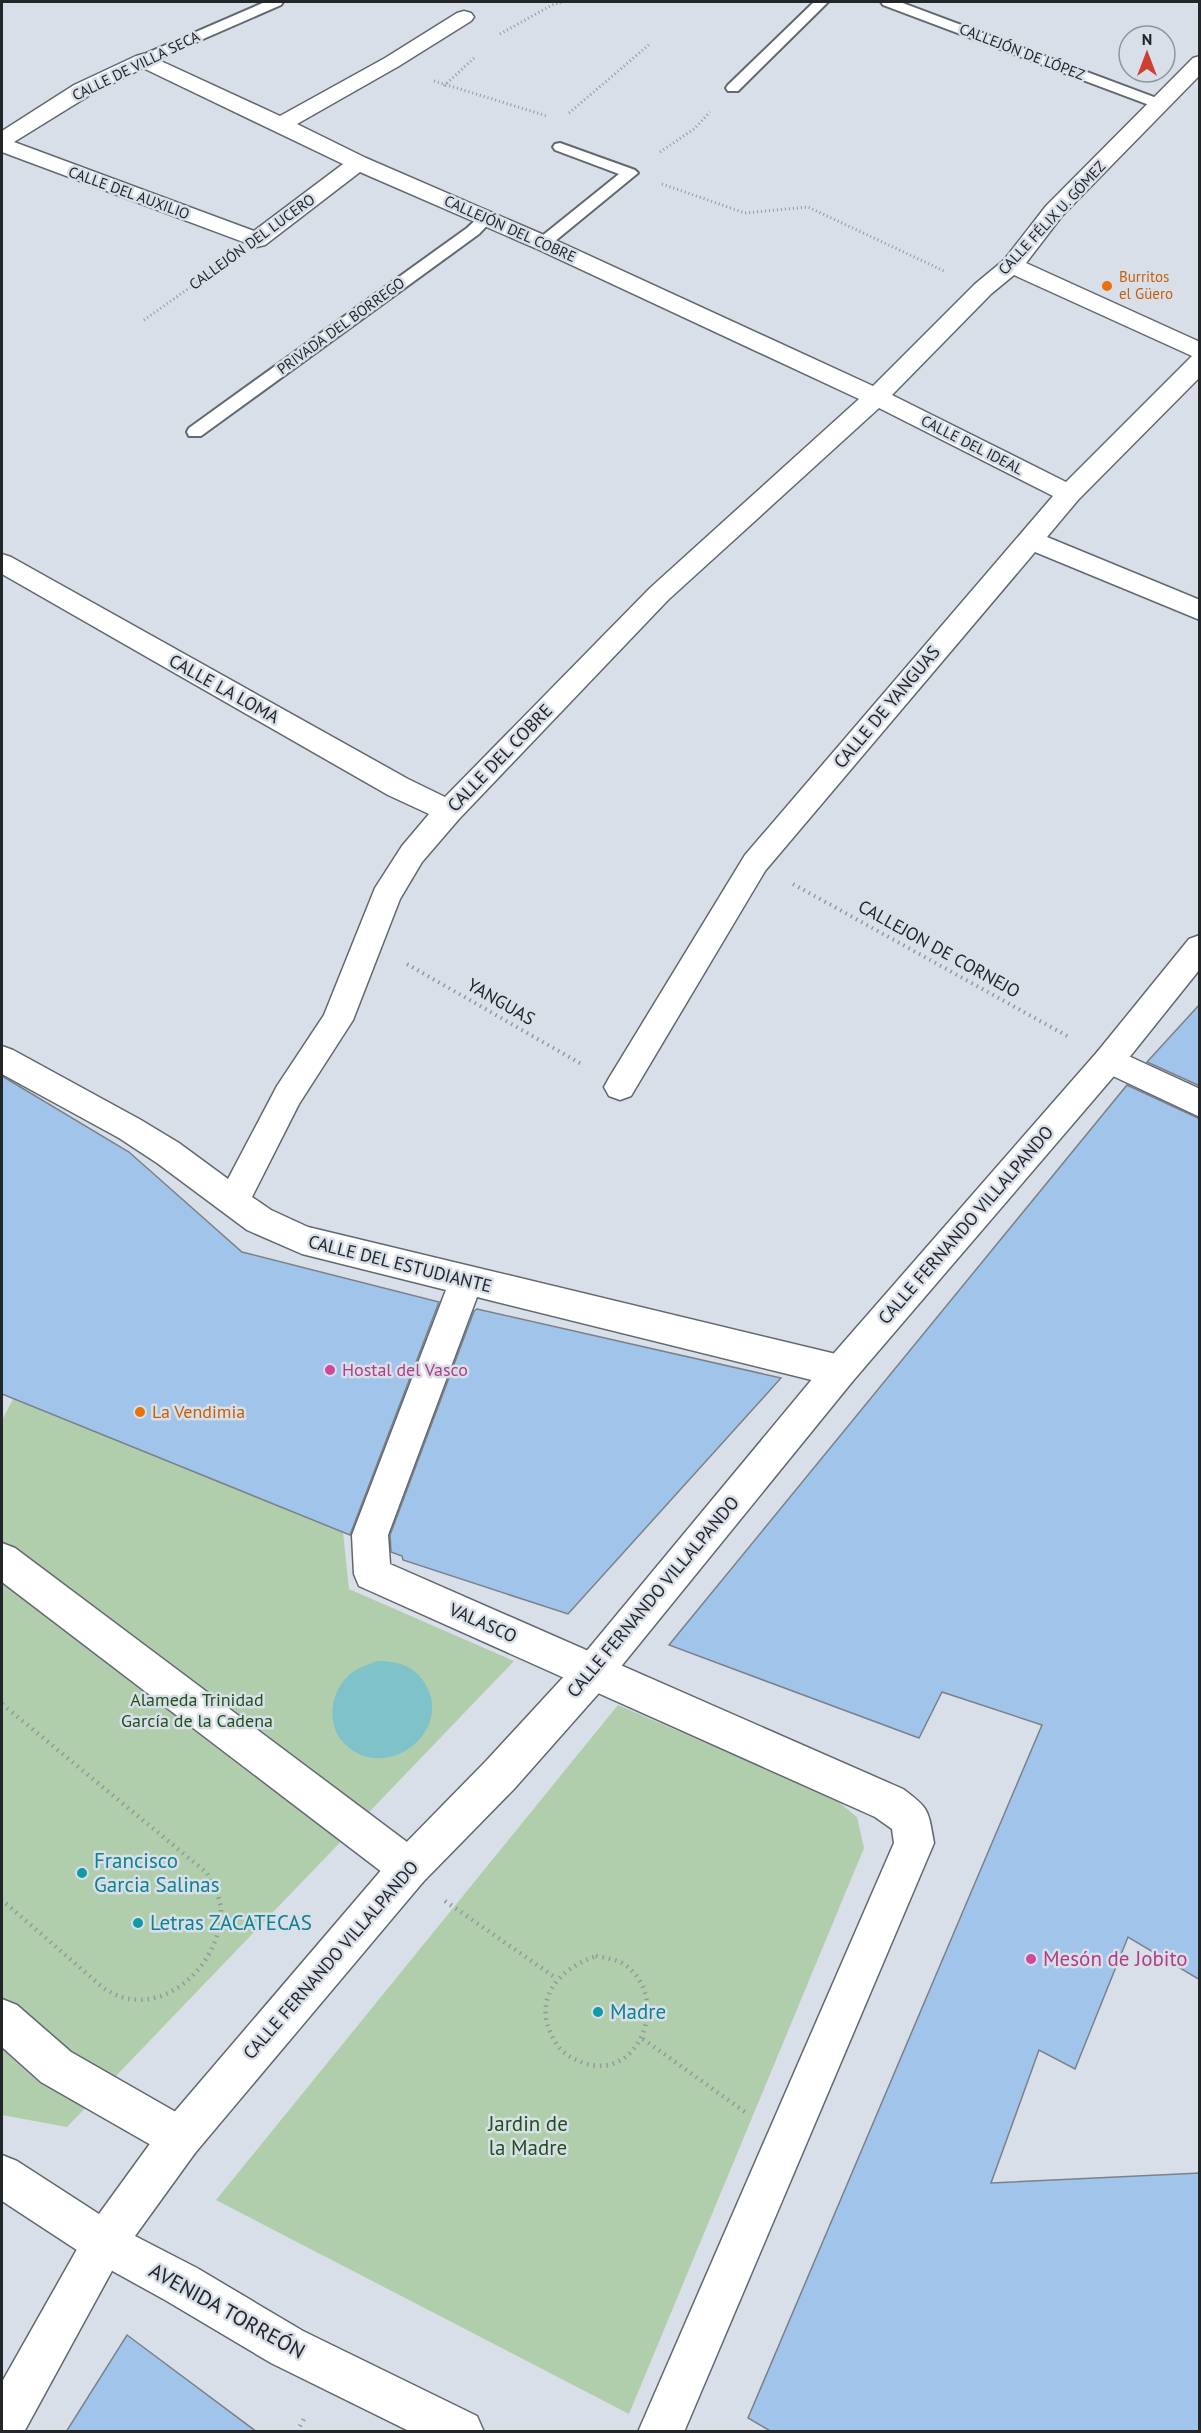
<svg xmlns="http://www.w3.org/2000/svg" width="1201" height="2433" font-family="'PT Sans',sans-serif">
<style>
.green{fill:#b0ceab}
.water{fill:#80c2ca}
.building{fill:#a1c4eb;stroke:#7b8189;stroke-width:1.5}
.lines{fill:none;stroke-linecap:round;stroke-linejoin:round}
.service-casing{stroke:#626870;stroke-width:4}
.minor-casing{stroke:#626870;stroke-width:3}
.tertiary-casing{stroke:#626870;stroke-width:3}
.path-far2{stroke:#93999f;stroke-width:3;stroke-dasharray:1 3;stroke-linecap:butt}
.path-far1{stroke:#93999f;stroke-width:4;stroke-dasharray:1.5 4.5;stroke-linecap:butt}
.path{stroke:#93999f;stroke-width:4.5;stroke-dasharray:1.5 5;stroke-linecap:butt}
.service{fill:#fff;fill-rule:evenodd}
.minor{fill:#fff;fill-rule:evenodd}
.tertiary{fill:#fff;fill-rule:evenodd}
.food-dot{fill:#e8710a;stroke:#d8dfe8;stroke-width:2}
.hotel-dot{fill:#d1479c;stroke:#d8dfe8;stroke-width:2}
.culture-dot{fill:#0f9aa8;stroke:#d8dfe8;stroke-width:2}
.labels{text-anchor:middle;stroke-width:5;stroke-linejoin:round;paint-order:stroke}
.far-street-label{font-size:15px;fill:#232629;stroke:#d8dfe8}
.far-food-label{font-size:15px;fill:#c56008;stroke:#d8dfe8;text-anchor:start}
.street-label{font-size:18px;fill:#232629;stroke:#d8dfe8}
.hotel-label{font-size:18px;fill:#b23c85;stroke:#d8dfe8;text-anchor:start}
.food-label{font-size:18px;fill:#c56008;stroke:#d8dfe8;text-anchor:start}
.park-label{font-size:18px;fill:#22501b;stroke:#d8dfe8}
.near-culture-label{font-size:21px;fill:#0d838f;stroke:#d8dfe8;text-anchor:start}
.near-hotel-label{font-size:21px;fill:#b23c85;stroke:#d8dfe8;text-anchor:start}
.near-park-label{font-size:21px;fill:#22501b;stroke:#d8dfe8}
.near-street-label{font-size:21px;fill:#232629;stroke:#d8dfe8}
</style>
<rect width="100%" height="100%" fill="#d8dfe8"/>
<g class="green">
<path d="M13,1399L343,1532L349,1589L514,1661L67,2127L2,2115V1420Z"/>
<path d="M618,1705L835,1799L857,1817L864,1848L629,2414L216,2200Z"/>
</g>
<path class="water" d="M377,1661C397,1661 413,1665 424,1682C457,1732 382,1787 342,1741C326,1722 331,1691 349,1675C357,1668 367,1665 377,1661Z"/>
<g class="building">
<path d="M1200,1004V1086L1147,1062Z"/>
<path d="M2,1076L129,1152L242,1252L439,1302L350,1535L2,1394Z"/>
<path d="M1127,1085L1200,1119V1980L1128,1937L1075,2069L1039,2050L991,2183L1200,2173V2432H772L748,2418L1042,1725L942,1692L919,1738L669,1645Z"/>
<path d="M477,1309L781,1378L568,1614L403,1560L402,1556L391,1552L390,1535L474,1311Z"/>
<path d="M127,2335L257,2432H66Z"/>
</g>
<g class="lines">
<g class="service-casing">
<g id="service">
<path d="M265,2H283L281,5L148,63H138L136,60L138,57Z"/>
<path d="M814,2H828L738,91H728L726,88L728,85Z"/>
<path d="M881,2H900L1162,100L1164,103L1162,106H1152L883,5Z"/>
<path d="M560,143L635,170L638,173L549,246L543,248L535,243L537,240L619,174L555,150L553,147L555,144Z"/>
<path d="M486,213L494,218L479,234L201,436H189L187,432L189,428L467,228L481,215Z"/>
</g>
</g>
<g class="minor-casing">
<g id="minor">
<path d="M464,11L471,13L474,17L471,21L399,66L297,124L366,158L551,238L873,386L975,284L1004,260L1046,206L1193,58L1200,56V75L1062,216L1026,263L1200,342V377L1078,500L1047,537L1200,600V620L1035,552L765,871L631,1096L620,1100L609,1096L604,1087L609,1078L745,855L1053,496L879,408L668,600L459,819L422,862L400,899L353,1020L299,1104L252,1197L271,1210L308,1227L840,1355L852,1360L857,1371L852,1382L840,1387L477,1297L388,1535L390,1564L903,1789C930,1809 928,1810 934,1843L684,2432H638L894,1843L892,1829L875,1817L359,1586L354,1574L352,1535L446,1290L302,1254L247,1230L157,1163L119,1138L2,1074V1046L13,1050L141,1120L179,1143L228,1179L277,1086L324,1015L375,888L402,846L429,814L388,795L2,574V554L11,557L408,779L445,797L650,588L859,399L535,248L360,172L265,245L257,247L2,152V131L74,85L136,56L143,54L150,56L280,116L385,58L457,13ZM143,68L343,164L254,231L14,142L90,95ZM1014,275L1192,356L1066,482L892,395L991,294Z"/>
<path d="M1109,1047L1200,1089V1117L1098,1069L1093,1060L1098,1051Z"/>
<path d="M2,1543L15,1548L423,1854L429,1868L423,1882L409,1888L395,1882L2,1582Z"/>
<path d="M2,1999L17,2005L71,2052L195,2123L201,2138L195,2153L180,2159L165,2153L41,2082L2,2047Z"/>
<path d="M104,2221L119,2228L126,2243L119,2258L24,2432H2V2382L89,2228Z"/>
</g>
</g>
<g class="tertiary-casing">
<path id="tertiary" d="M1200,935V969L1120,1069L852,1382L606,1685L514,1789L423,1882L195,2153L135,2236L197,2268L303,2331L477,2416L484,2432H411L271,2363L165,2300L89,2258L2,2201V2155L17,2161L99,2214L165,2123L395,1854L486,1761L580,1659L828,1360L1098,1051L1189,939Z"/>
</g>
<g class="path-far2">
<path d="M500,34L552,5L563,2"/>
<path d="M434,81L547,116"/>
<path d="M444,86L475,57"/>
<path d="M569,113L651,43"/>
<path d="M660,152L694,129L710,112"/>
<path d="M662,184L745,213L808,207L944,271"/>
<path d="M144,320L219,267"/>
</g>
<g class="path-far1">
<path d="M793,884L1069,1037"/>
<path d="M407,964L583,1065"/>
</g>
<g class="path">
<path d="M2,1704L207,1873C213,1885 221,1898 221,1912C220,1969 154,2027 101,1986L2,1900"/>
<path d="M445,1901L556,1978"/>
<path d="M596,1956C605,1958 614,1959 622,1963C673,1994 641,2085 581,2062C571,2058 561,2052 556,2043C530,2002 556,1970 596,1956Z"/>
<path d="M643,2039L745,2112"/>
<path d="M297,2432L306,2415"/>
</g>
<use href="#service" class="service"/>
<use href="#minor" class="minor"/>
<use href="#tertiary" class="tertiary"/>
</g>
<g class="food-dot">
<circle cx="1107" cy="286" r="6"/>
<circle cx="140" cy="1412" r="6"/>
</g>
<g class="hotel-dot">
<circle cx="330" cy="1370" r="6"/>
<circle cx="1031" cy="1959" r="6"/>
</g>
<g class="culture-dot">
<circle cx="82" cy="1873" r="6"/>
<circle cx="138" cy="1923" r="6"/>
<circle cx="598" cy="2012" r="6"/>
</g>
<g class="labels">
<g class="far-street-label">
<text transform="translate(1022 52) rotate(21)" y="5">CALLEJÓN DE LÓPEZ</text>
<text transform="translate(136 66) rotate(-26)" y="5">CALLE DE VILLA SECA</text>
<text transform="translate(129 193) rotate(20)" y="5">CALLE DEL AUXILIO</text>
<text transform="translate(1052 218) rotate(-47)" y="5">CALLE FÉLIX U. GÓMEZ</text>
<text transform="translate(510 229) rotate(24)" y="5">CALLEJÓN DEL COBRE</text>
<text transform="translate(252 242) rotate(-36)" y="5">CALLEJÓN DEL LUCERO</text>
<text transform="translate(341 326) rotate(-36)" y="5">PRIVADA DEL BORREGO</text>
<text transform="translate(972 445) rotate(27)" y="5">CALLE DEL IDEAL</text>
</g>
<g class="far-food-label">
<text x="1119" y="282">Burritos<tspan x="1119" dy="17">el Güero</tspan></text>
</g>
<g class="street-label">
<text transform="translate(224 689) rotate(29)" y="6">CALLE LA LOMA</text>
<text transform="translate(887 707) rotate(-50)" y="6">CALLE DE YANGUAS</text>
<text transform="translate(500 758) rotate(-46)" y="6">CALLE DEL COBRE</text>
<text transform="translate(939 949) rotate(29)" y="6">CALLEJON DE CORNEJO</text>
<text transform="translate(501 1002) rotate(30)" y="6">YANGUAS</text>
<text transform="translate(966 1225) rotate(-49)" y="6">CALLE FERNANDO VILLALPANDO</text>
<text transform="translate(400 1264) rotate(14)" y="6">CALLE DEL ESTUDIANTE</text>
<text transform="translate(653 1597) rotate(-50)" y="6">CALLE FERNANDO VILLALPANDO</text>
<text transform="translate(483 1623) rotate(24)" y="6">VALASCO</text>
<text transform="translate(331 1960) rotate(-49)" y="6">CALLE FERNANDO VILLALPANDO</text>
</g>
<g class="hotel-label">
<text x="342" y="1376">Hostal del Vasco</text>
</g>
<g class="food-label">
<text x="152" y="1418">La Vendimia</text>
</g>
<g class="park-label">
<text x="197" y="1706">Alameda Trinidad<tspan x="197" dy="21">García de la Cadena</tspan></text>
</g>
<g class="near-culture-label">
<text x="94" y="1868">Francisco<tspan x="94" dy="24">Garcia Salinas</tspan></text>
<text x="150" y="1930">Letras ZACATECAS</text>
<text x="610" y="2019">Madre</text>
</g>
<g class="near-hotel-label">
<text x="1043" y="1966">Mesón de Jobito</text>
</g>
<g class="near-park-label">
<text x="528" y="2131">Jardin de<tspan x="528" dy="24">la Madre</tspan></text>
</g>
<g class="near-street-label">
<text transform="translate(227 2311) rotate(29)" y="7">AVENIDA TORREÓN</text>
</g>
</g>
<rect width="1201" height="2433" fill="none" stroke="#232629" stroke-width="6"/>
<g transform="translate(1147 54)"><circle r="28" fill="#d8dfe8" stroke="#90959c" stroke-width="1.5"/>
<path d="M0-4.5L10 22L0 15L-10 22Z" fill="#cd4031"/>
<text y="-9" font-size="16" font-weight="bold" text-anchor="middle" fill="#232629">N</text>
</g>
</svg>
